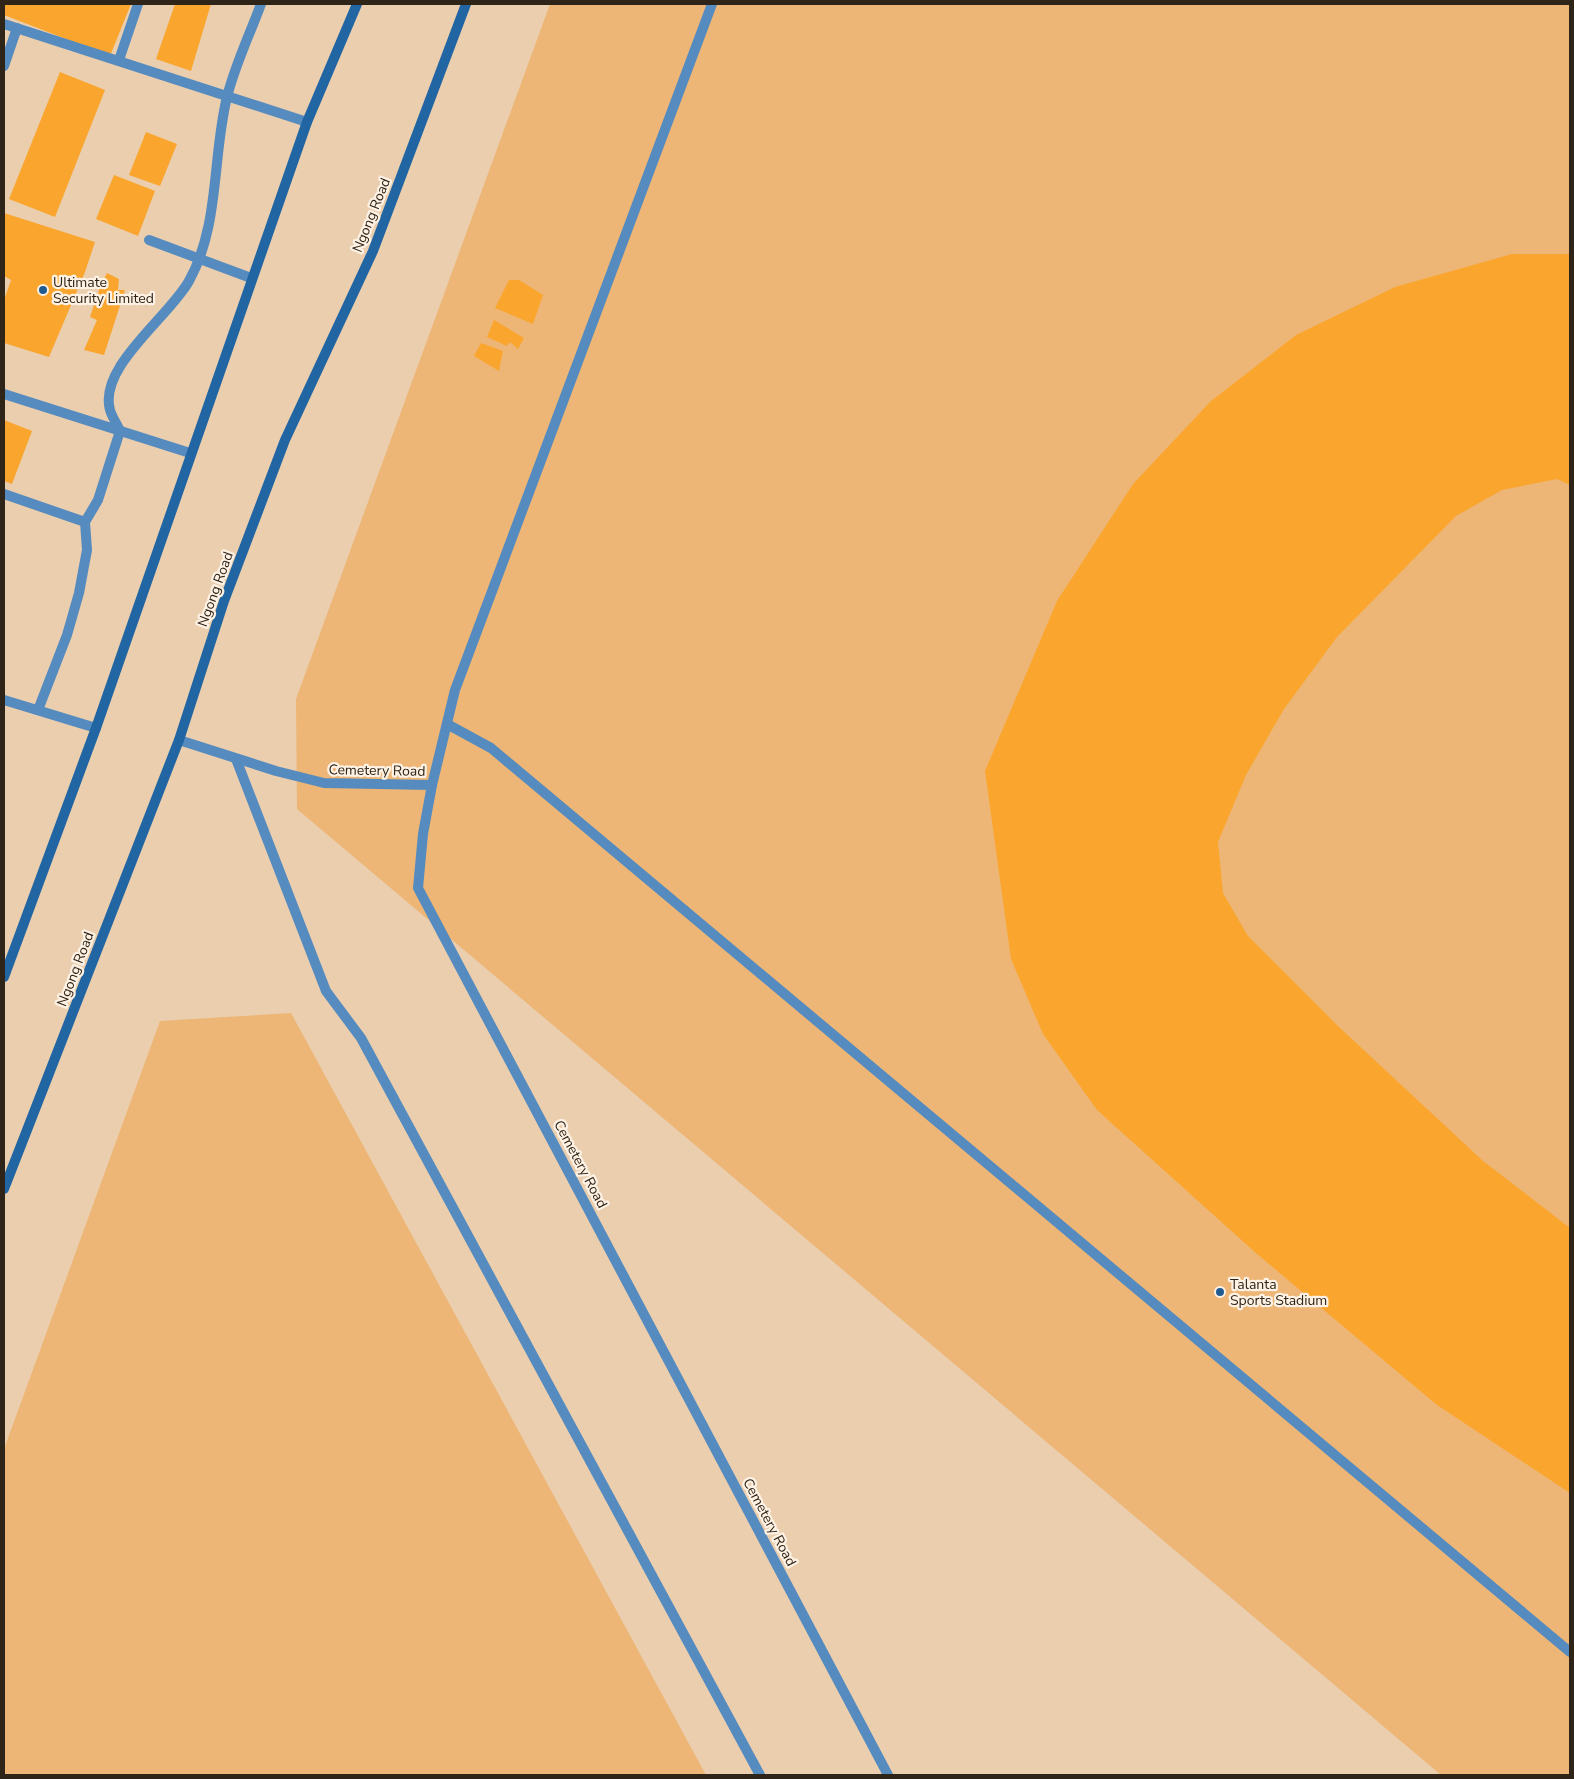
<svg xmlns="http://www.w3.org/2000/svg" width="1574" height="1779" font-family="'Nunito Sans',sans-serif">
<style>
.green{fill:#edb676}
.building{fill:#faa62e}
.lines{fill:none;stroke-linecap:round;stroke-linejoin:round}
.service{stroke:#568bbf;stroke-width:10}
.minor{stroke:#568bbf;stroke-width:10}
.tertiary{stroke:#568bbf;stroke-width:10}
.secondary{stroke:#2165a2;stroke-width:10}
.poi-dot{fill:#1f5b91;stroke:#fef2e5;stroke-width:2}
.labels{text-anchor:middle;stroke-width:4.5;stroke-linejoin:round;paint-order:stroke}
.street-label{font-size:14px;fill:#2f2418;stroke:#fef2e5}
.poi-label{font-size:14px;fill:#2f2418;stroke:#fef2e5;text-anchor:start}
</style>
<rect width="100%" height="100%" fill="#eaceae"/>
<g class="green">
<path d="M550,4H1570V1775H1441L297,809L296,699Z"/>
<path d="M291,1013L706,1775H4V1449L160,1021Z"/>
</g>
<g class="building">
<path d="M4,4H131L110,56L4,15Z"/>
<path d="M175,4H211L191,71L156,59Z"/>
<path d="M60,72L105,90L55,217L9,199Z"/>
<path d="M146,132L177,144L160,186L129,175Z"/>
<path d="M114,175L155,191L138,236L96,219Z"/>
<path d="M4,213L95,242L85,272L49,357L4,343V300L11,280L4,276Z"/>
<path d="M1512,254H1570V485L1557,479L1502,490L1456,516L1337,637L1284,709L1246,775L1218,842L1223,893L1248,936L1338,1026L1483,1161L1570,1228V1493L1437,1405L1257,1254L1097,1110L1043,1034L1011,959L985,771L1057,601L1133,484L1211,401L1296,335L1395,287Z"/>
<path d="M107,273L119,279L118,290H125L104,355L84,350L97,320L90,317L100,287Z"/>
<path d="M509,280H519L543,295L533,324L495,308Z"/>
<path d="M494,320L524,338L518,349L510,342L507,346L487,337Z"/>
<path d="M481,343L503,351L499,371L474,356Z"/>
<path d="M4,420L32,431L12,484L4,481Z"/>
</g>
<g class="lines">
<g class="service">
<path d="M4,394L190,453"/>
<path d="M4,494L85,522"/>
<path d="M4,700L96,728"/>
<path d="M38,710L67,635L79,593L87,550L85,522L98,500L120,431C117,424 112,417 110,410C98,367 169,317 189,281C220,225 212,158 227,97C235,65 250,34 261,4"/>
<path d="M447,724L491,748L1570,1652"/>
<path d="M236,759L326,991L361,1038L760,1775"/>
<path d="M432,785L455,690L712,4"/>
</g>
<g class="minor">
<path d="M4,24L307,122"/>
<path d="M119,60L138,4"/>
<path d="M4,66L17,28"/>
<path d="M149,240L251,278"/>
</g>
<path class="tertiary" d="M179,740L276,771L324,783L432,785L423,834L418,888L888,1775"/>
<g class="secondary">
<path d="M4,977L96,728L307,122L357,4"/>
<path d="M4,1189L179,740L224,601L285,440L373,251L466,4"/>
</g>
</g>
<g class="poi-dot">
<circle cx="43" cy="290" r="5"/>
<circle cx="1220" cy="1292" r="5"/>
</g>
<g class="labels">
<g class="street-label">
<text transform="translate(371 215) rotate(-68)" y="5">Ngong Road</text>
<text transform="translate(215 589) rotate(-70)" y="5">Ngong Road</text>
<text transform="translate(377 770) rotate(1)" y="5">Cemetery Road</text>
<text transform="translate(75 969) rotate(-69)" y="5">Ngong Road</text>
<text transform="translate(581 1164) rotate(62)" y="5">Cemetery Road</text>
<text transform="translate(770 1522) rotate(62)" y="5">Cemetery Road</text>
</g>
<g class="poi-label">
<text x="53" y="287">Ultimate<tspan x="53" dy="16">Security Limited</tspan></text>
<text x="1230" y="1289">Talanta<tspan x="1230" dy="16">Sports Stadium</tspan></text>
</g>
</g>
<rect width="1574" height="1779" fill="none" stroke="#2f2418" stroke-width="10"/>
</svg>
